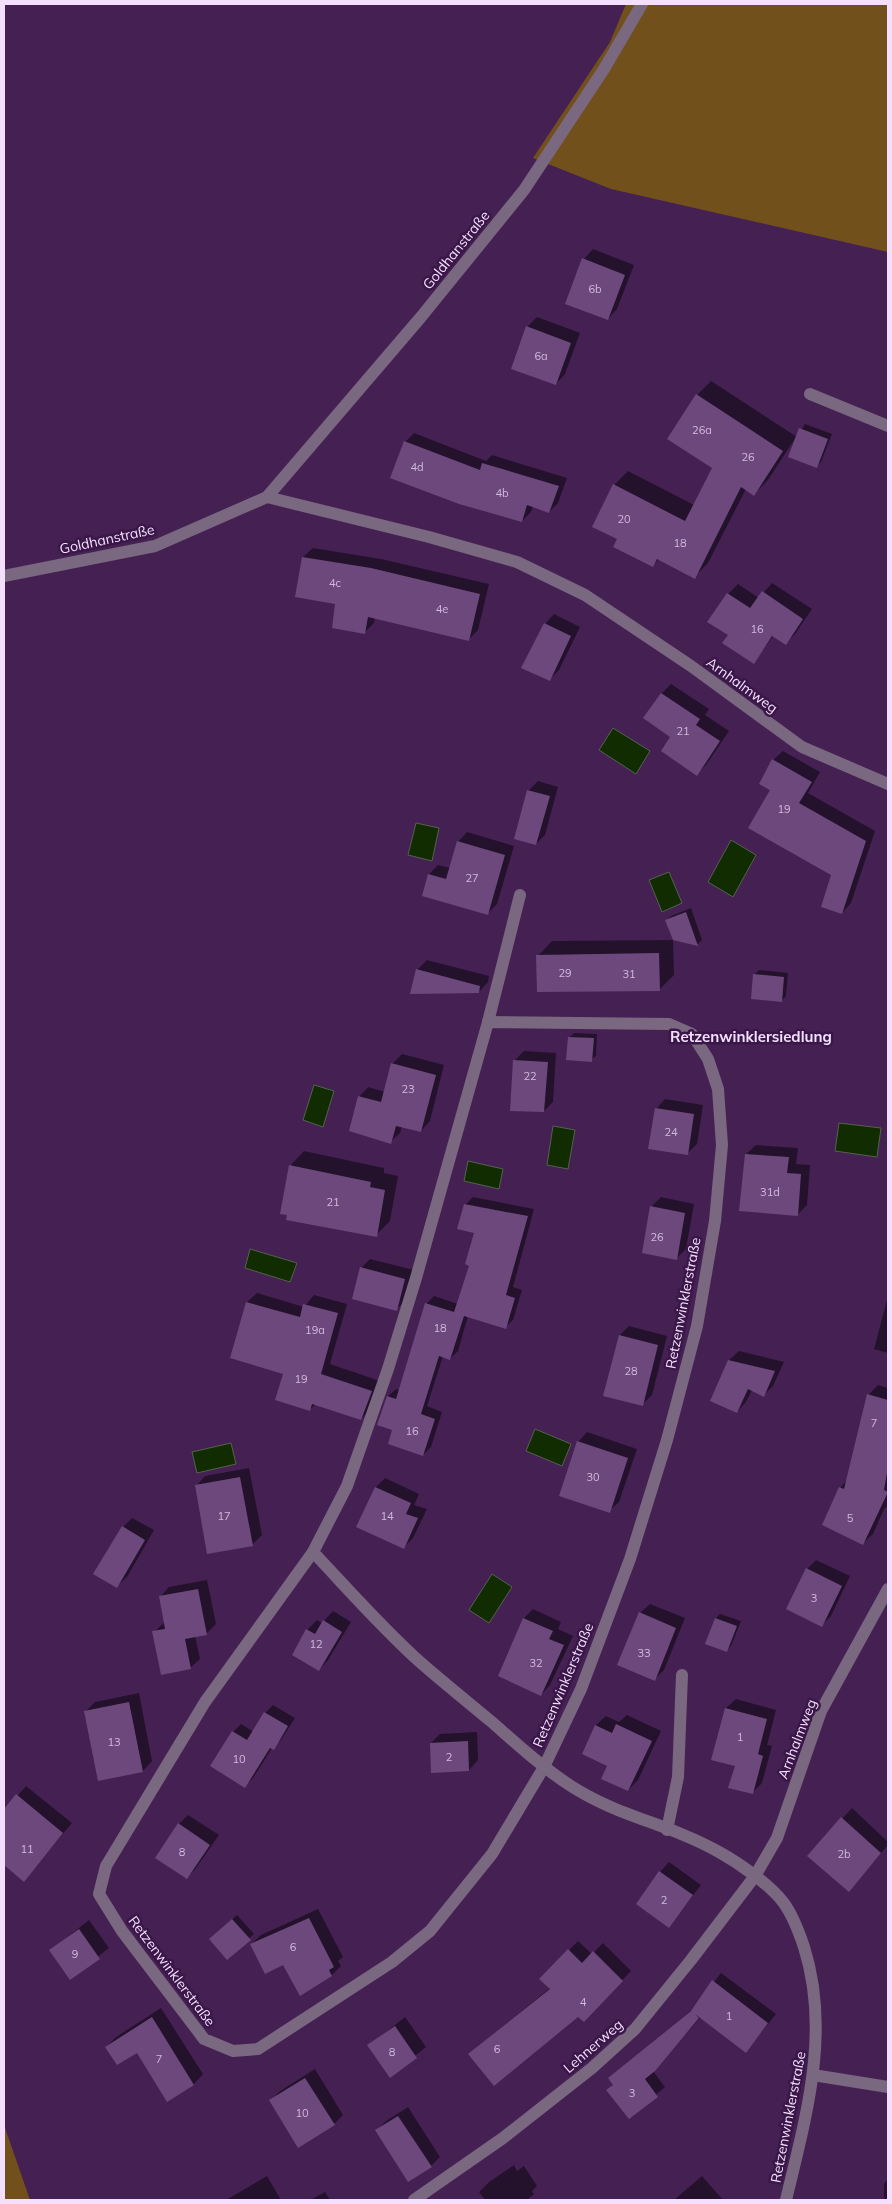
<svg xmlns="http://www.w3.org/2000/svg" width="892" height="2204" font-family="Mulish,sans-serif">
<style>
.green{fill:#71501c}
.water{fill:#102c00;stroke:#54624c}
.shadow{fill:#0007}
.building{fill:#6d487d}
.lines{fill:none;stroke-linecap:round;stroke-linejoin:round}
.service{stroke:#796880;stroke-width:12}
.minor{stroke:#796880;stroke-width:12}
.labels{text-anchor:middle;stroke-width:5;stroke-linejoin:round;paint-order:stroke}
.number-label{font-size:11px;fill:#d2b9de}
.street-label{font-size:14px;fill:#f4dffe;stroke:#3a1748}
.neighbourhood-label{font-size:15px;font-weight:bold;fill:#f4dffe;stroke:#3a1748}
</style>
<rect width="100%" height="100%" fill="#452153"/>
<g class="green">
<path d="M626,4H888V252L611,189L533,158L610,42Z"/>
<path d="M4,2125L30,2200H4Z"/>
</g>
<g class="water">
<path d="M613,728L650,751L636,774L599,750Z"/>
<path d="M416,823L439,828L432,861L408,855Z"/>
<path d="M731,840L756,855L733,897L708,882Z"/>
<path d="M669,872L682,903L662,912L649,880Z"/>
<path d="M314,1085L334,1091L323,1127L303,1120Z"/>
<path d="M839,1123L881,1128L877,1157L835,1151Z"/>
<path d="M553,1126L575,1130L568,1169L547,1165Z"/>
<path d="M468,1161L503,1169L499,1189L464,1181Z"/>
<path d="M250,1249L297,1263L290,1282L245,1268Z"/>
<path d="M535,1429L571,1444L562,1466L526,1451Z"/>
<path d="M231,1443L236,1464L197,1473L192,1452Z"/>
<path d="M492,1574L512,1587L489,1623L469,1610Z"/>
</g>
<g class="shadow">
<path d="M593,249L634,265L617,309L608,319L584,259Z"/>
<path d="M537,317L580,333L565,374L556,384L527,327Z"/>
<path d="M711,381L797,437L805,424L832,434L821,462L817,466L796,437L768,480L754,494L746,489L708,563L694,577L659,559L653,565L619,539L614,485L628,471L694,505L713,468L697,395Z"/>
<path d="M414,433L486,461L492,455L567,478L558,503L549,512L533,506L531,512L522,521L405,442Z"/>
<path d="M313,548L381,559L489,584L478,630L468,640L375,617L374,623L365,632L303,557Z"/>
<path d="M772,583L812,609L795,634L786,643L774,635L754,662L729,635L709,622L728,594L738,584L759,598Z"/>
<path d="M554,614L580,627L559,670L549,680L545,624Z"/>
<path d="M671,684L709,709L705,715L729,731L706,765L697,774L672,736L645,718L662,693Z"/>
<path d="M783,751L820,772L808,793L875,831L851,903L842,913L833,875L772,789L773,760Z"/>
<path d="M538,781L558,787L545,835L536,844L528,791Z"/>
<path d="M467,832L514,846L497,904L488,913L429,874L438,865L450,868L458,842Z"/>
<path d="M691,908L702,940L698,944L674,939L666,920L671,916Z"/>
<path d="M673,940L674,975L660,989L538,956L552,941Z"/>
<path d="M427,960L489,976L488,982L479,992L417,970Z"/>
<path d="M759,970L788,973L786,996L781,1001L754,975Z"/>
<path d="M574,1033L597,1034L596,1056L591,1060L569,1038Z"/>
<path d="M524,1051L556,1053L553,1102L544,1111L515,1060Z"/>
<path d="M402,1054L444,1065L430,1121L421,1131L402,1126L400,1133L390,1142L359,1097L368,1087L385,1092L392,1064Z"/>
<path d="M665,1099L703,1105L697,1144L687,1154L656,1109Z"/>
<path d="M756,1145L798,1148L796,1164L810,1165L807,1205L797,1215L746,1154Z"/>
<path d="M304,1151L384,1168V1173L398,1176L390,1221L376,1235L290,1166Z"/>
<path d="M473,1197L534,1209L513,1287L522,1290L513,1320L505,1327L468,1316L458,1351L450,1359L443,1356L427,1406L442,1412L431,1447L423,1455L394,1430L388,1396L396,1389L400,1390L426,1304L434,1296L458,1304L471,1265L476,1232L465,1205Z"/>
<path d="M661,1197L694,1204L686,1249L676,1259L651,1207Z"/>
<path d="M370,1259L414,1270L406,1300L396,1310L361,1268Z"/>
<path d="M257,1293L304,1307L314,1295L347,1304L330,1364L380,1381L371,1409L361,1419L316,1404L309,1410L285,1373L247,1302Z"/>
<path d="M888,1296V1353L874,1349Z"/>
<path d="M629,1326L667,1336L652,1395L642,1405L620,1335Z"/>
<path d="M739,1351L784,1362L773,1386L764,1395L752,1390L746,1402L737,1412L729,1360Z"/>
<path d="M878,1385L888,1388V1506L884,1509L873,1534L863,1543L840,1488L847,1480L868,1395Z"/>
<path d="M587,1432L637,1449L619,1502L609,1511L578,1442Z"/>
<path d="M249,1468L262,1535L252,1545L196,1486L205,1476Z"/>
<path d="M385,1478L419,1494L414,1505L427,1509L413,1538L404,1547L376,1487Z"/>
<path d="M132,1518L154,1530L127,1577L117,1586L123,1527Z"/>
<path d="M816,1560L850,1576L831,1616L822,1625L807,1569Z"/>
<path d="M207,1580L216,1624L206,1634L195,1636L200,1659L190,1668L154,1632L165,1622L160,1597L169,1587Z"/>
<path d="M650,1604L685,1618L664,1670L655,1679L640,1613Z"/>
<path d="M533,1609L561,1622L558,1629L573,1636L550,1685L541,1695L499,1675L524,1618Z"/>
<path d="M333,1611L351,1622L328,1660L319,1670L293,1654L307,1630L317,1620L322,1623Z"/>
<path d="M720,1614L741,1621L731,1646L727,1651L716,1618Z"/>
<path d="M139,1693L152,1761L143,1771L99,1780L85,1712L95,1702Z"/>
<path d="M736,1699L776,1710L767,1745L772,1746L762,1783L752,1793L736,1765L712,1759L726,1708Z"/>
<path d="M273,1705L295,1718L281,1740L272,1748L253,1778L245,1786L233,1732L241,1724L254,1732L265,1713Z"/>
<path d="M627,1715L661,1731L638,1780L628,1790L609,1765L583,1753L596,1725L606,1716L619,1722Z"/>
<path d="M477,1732L478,1760L469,1770L431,1743L440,1734Z"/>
<path d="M26,1786L72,1823L24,1880L4,1863V1811Z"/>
<path d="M852,1808L888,1842V1845L849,1890L808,1855Z"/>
<path d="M188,1815L219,1835L196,1868L187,1878L179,1824Z"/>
<path d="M669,1862L701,1885L669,1927L660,1872Z"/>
<path d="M318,1909L343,1957L338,1961L341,1966L332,1975L251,1944L261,1935Z"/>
<path d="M237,1915L254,1934L227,1958L215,1935Z"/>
<path d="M89,1920L109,1948L71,1978L51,1950Z"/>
<path d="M578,1941L592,1954L603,1943L631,1971L584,2020L578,2015L480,2045L550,1988L541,1979Z"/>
<path d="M721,1973L776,2014L746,2051L701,2017L653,2071L665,2087L629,2117L608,2090L614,2084L609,2078L694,2008Z"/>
<path d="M161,2008L203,2074L194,2084L168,2100L137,2051L106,2047L116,2037Z"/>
<path d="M405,2017L426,2047L390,2076L368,2046Z"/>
<path d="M315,2069L343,2115L334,2124L270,2101L280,2091Z"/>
<path d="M408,2107L440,2157L431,2166L377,2130L386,2121Z"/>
<path d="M514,2165L517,2171L524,2166L537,2186L532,2191L534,2194L527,2200H485L479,2192L489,2182Z"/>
<path d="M267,2176L281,2200H226Z"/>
<path d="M702,2176L723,2200H674Z"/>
<path d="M888,2179V2200H884V2184Z"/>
<path d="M325,2192L330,2200H310Z"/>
</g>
<g class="building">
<path d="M582,258L625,275L608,320L565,304Z"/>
<path d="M526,326L571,343L556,385L511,369Z"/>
<path d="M696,394L783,451L754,496L741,487L695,579L657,559L653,567L613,547L617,539L592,527L613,484L685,521L712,468L667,439Z"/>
<path d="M799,428L828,439L817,468L788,457Z"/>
<path d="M404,441L480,470L482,463L559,486L549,513L527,505L522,522L459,504L390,478Z"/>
<path d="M302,557L371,568L480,594L469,641L368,617L365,634L332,628L335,604L295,597Z"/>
<path d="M762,591L803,619L786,645L772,636L754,664L722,643L728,635L707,622L727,593L750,608Z"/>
<path d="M544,623L571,636L550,681L521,668Z"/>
<path d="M661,693L700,719L696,725L720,741L697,776L661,751L670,737L643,718Z"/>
<path d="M772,759L812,782L799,803L866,841L842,914L821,907L831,875L748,828L770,790L759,784Z"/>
<path d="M527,790L550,796L536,845L514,839Z"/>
<path d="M457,841L505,855L488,915L422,896L428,874L446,879Z"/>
<path d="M686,912L698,946L673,940L665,920Z"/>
<path d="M659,953L660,991L537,992L536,955Z"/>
<path d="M416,969L480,986L479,993L410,994Z"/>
<path d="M753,974L784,977L782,1002L751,999Z"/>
<path d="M568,1037L594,1038L592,1062L566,1060Z"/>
<path d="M513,1060L548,1062L544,1112L510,1111Z"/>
<path d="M391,1063L436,1075L421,1132L396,1126L391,1144L349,1131L358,1096L381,1102Z"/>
<path d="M655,1108L694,1114L688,1155L648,1149Z"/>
<path d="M745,1154L789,1157L787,1173L801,1174L798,1216L739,1211Z"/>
<path d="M289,1165L371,1182L370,1187L385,1190L377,1237L286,1220L287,1215L280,1214Z"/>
<path d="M464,1204L528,1216L506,1295L515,1298L506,1329L464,1316L450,1360L439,1356L421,1414L435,1419L423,1456L388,1444L392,1430L377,1425L387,1396L396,1399L425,1303L454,1312L469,1266L465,1264L474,1233L457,1229Z"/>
<path d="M650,1206L685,1213L677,1260L642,1253Z"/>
<path d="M360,1267L405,1279L397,1311L352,1299Z"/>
<path d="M246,1302L300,1317L303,1304L338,1313L321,1374L372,1391L361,1420L312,1404L310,1411L275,1400L283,1374L230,1358Z"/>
<path d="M619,1335L658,1345L643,1406L603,1396Z"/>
<path d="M728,1360L775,1371L764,1397L748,1389L737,1413L710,1401Z"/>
<path d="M867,1394L888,1400V1467L884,1490L888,1492L863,1545L822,1525L839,1487L844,1489Z"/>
<path d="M577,1441L628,1458L610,1513L559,1496Z"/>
<path d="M240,1477L253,1546L207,1554L195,1485Z"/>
<path d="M375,1487L411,1503L406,1514L418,1518L404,1549L356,1527Z"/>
<path d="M122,1526L145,1540L117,1588L93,1574Z"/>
<path d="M806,1568L842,1586L822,1627L786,1609Z"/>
<path d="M198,1589L207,1635L185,1639L191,1669L161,1675L152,1631L165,1629L159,1596Z"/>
<path d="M639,1612L676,1628L655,1681L617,1665Z"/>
<path d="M523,1618L553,1631L549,1639L564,1645L541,1696L498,1676Z"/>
<path d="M715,1618L737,1626L727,1652L705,1644Z"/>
<path d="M323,1620L342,1632L319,1671L292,1655L306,1629L315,1634Z"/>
<path d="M129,1702L143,1772L98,1781L84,1711Z"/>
<path d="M725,1708L767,1719L758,1754L763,1756L753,1794L728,1788L735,1766L711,1760Z"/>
<path d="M264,1712L288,1726L274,1750L270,1748L245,1788L210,1766L232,1731L247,1740Z"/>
<path d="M616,1724L652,1741L628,1791L601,1779L607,1766L582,1754L595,1725L612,1733Z"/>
<path d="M468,1741L469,1771L431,1773L430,1743Z"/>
<path d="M16,1794L63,1833L24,1882L4,1865V1809Z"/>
<path d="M841,1817L881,1853L849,1892L807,1856Z"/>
<path d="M178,1823L210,1845L187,1879L155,1858Z"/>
<path d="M659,1871L693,1895L669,1928L636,1904Z"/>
<path d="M309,1918L334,1967L329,1970L332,1976L300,1996L283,1965L265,1974L250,1944Z"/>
<path d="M232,1919L251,1940L227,1960L209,1939Z"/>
<path d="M79,1929L100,1959L70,1980L49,1950Z"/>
<path d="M568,1949L582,1963L593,1951L623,1981L584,2022L578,2017L494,2086L468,2054L550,1989L539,1979Z"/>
<path d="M712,1980L768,2023L746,2053L695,2014L699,2018L655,2071L645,2079L658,2097L629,2119L606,2090L613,2085L608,2078L691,2011Z"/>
<path d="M152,2017L194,2085L167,2102L137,2053L117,2065L105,2047Z"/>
<path d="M395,2026L417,2058L390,2078L367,2045Z"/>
<path d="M305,2078L335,2125L298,2148L269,2100Z"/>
<path d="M398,2116L432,2167L408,2182L375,2130Z"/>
</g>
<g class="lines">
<path class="service" d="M667,1830L678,1777L682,1675"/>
<g class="minor">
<path d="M810,394L888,426"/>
<path d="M267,497L429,537L517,562L585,595L691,666L802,747L888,784"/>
<path d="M4,576L155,546L267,497L421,317L524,190L604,69L642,4"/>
<path d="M488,1022L669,1024L692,1034L708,1059L718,1089L722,1145L715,1221L697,1326L667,1440L630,1559L581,1689L544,1767L492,1854L430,1931L392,1962L258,2049L233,2051L204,2039L122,1931L99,1894L106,1866L205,1702L313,1552L347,1486L388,1369L416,1278Z"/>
<path d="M488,1022L520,895"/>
<path d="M313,1552C348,1589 382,1628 420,1662C444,1683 469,1703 493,1723C518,1745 543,1768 571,1786C617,1816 672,1825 719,1852C739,1863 769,1884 783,1902C793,1915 799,1932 804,1947C831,2032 806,2116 786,2200"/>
<path d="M813,2075L888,2087"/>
<path d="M414,2200L503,2138L592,2068L635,2029L691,1960L755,1876L777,1838L821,1711L888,1589"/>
</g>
</g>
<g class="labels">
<g class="number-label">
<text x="595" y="293">6b</text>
<text x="541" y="360">6a</text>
<text x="702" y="434">26a</text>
<text x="748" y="461">26</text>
<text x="417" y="471">4d</text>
<text x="502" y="497">4b</text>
<text x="624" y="523">20</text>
<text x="680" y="547">18</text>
<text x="335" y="587">4c</text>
<text x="442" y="613">4e</text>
<text x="757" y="633">16</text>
<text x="683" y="735">21</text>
<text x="784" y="813">19</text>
<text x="472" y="882">27</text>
<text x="565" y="977">29</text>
<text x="629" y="978">31</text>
<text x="530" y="1080">22</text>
<text x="408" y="1093">23</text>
<text x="671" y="1136">24</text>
<text x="770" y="1196">31d</text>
<text x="333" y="1206">21</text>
<text x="657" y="1241">26</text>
<text x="440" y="1332">18</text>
<text x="315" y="1334">19a</text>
<text x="631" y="1375">28</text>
<text x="301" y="1383">19</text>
<text x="874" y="1427">7</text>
<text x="412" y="1435">16</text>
<text x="593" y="1481">30</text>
<text x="224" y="1520">17</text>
<text x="387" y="1520">14</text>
<text x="850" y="1522">5</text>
<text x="814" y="1602">3</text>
<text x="316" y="1648">12</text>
<text x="644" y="1657">33</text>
<text x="536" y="1667">32</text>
<text x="740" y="1741">1</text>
<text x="114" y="1746">13</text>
<text x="449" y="1761">2</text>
<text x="239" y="1763">10</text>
<text x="27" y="1853">11</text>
<text x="182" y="1856">8</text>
<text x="844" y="1858">2b</text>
<text x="664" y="1904">2</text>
<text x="293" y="1951">6</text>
<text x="75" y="1958">9</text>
<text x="583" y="2006">4</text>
<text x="729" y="2020">1</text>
<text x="497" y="2053">6</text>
<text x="392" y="2056">8</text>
<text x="159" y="2063">7</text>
<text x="632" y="2097">3</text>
<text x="302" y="2117">10</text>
</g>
<g class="street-label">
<text transform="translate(456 250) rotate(-51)" y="5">Goldhanstraße</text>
<text transform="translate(107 539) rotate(-12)" y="5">Goldhanstraße</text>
<text transform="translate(742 685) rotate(36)" y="5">Arnhalmweg</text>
<text transform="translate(683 1303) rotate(-79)" y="5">Retzenwinklerstraße</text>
<text transform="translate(563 1685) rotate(-67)" y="5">Retzenwinklerstraße</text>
<text transform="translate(797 1739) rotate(-69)" y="5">Arnhalmweg</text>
<text transform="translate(172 1971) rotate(53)" y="5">Retzenwinklerstraße</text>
<text transform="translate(593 2046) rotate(-41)" y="5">Lehnerweg</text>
<text transform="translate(788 2117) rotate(-79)" y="5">Retzenwinklerstraße</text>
</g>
<g class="neighbourhood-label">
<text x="751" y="1042">Retzenwinklersiedlung</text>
</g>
</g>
<rect width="892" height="2204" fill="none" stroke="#f4dffe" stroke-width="10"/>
</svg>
